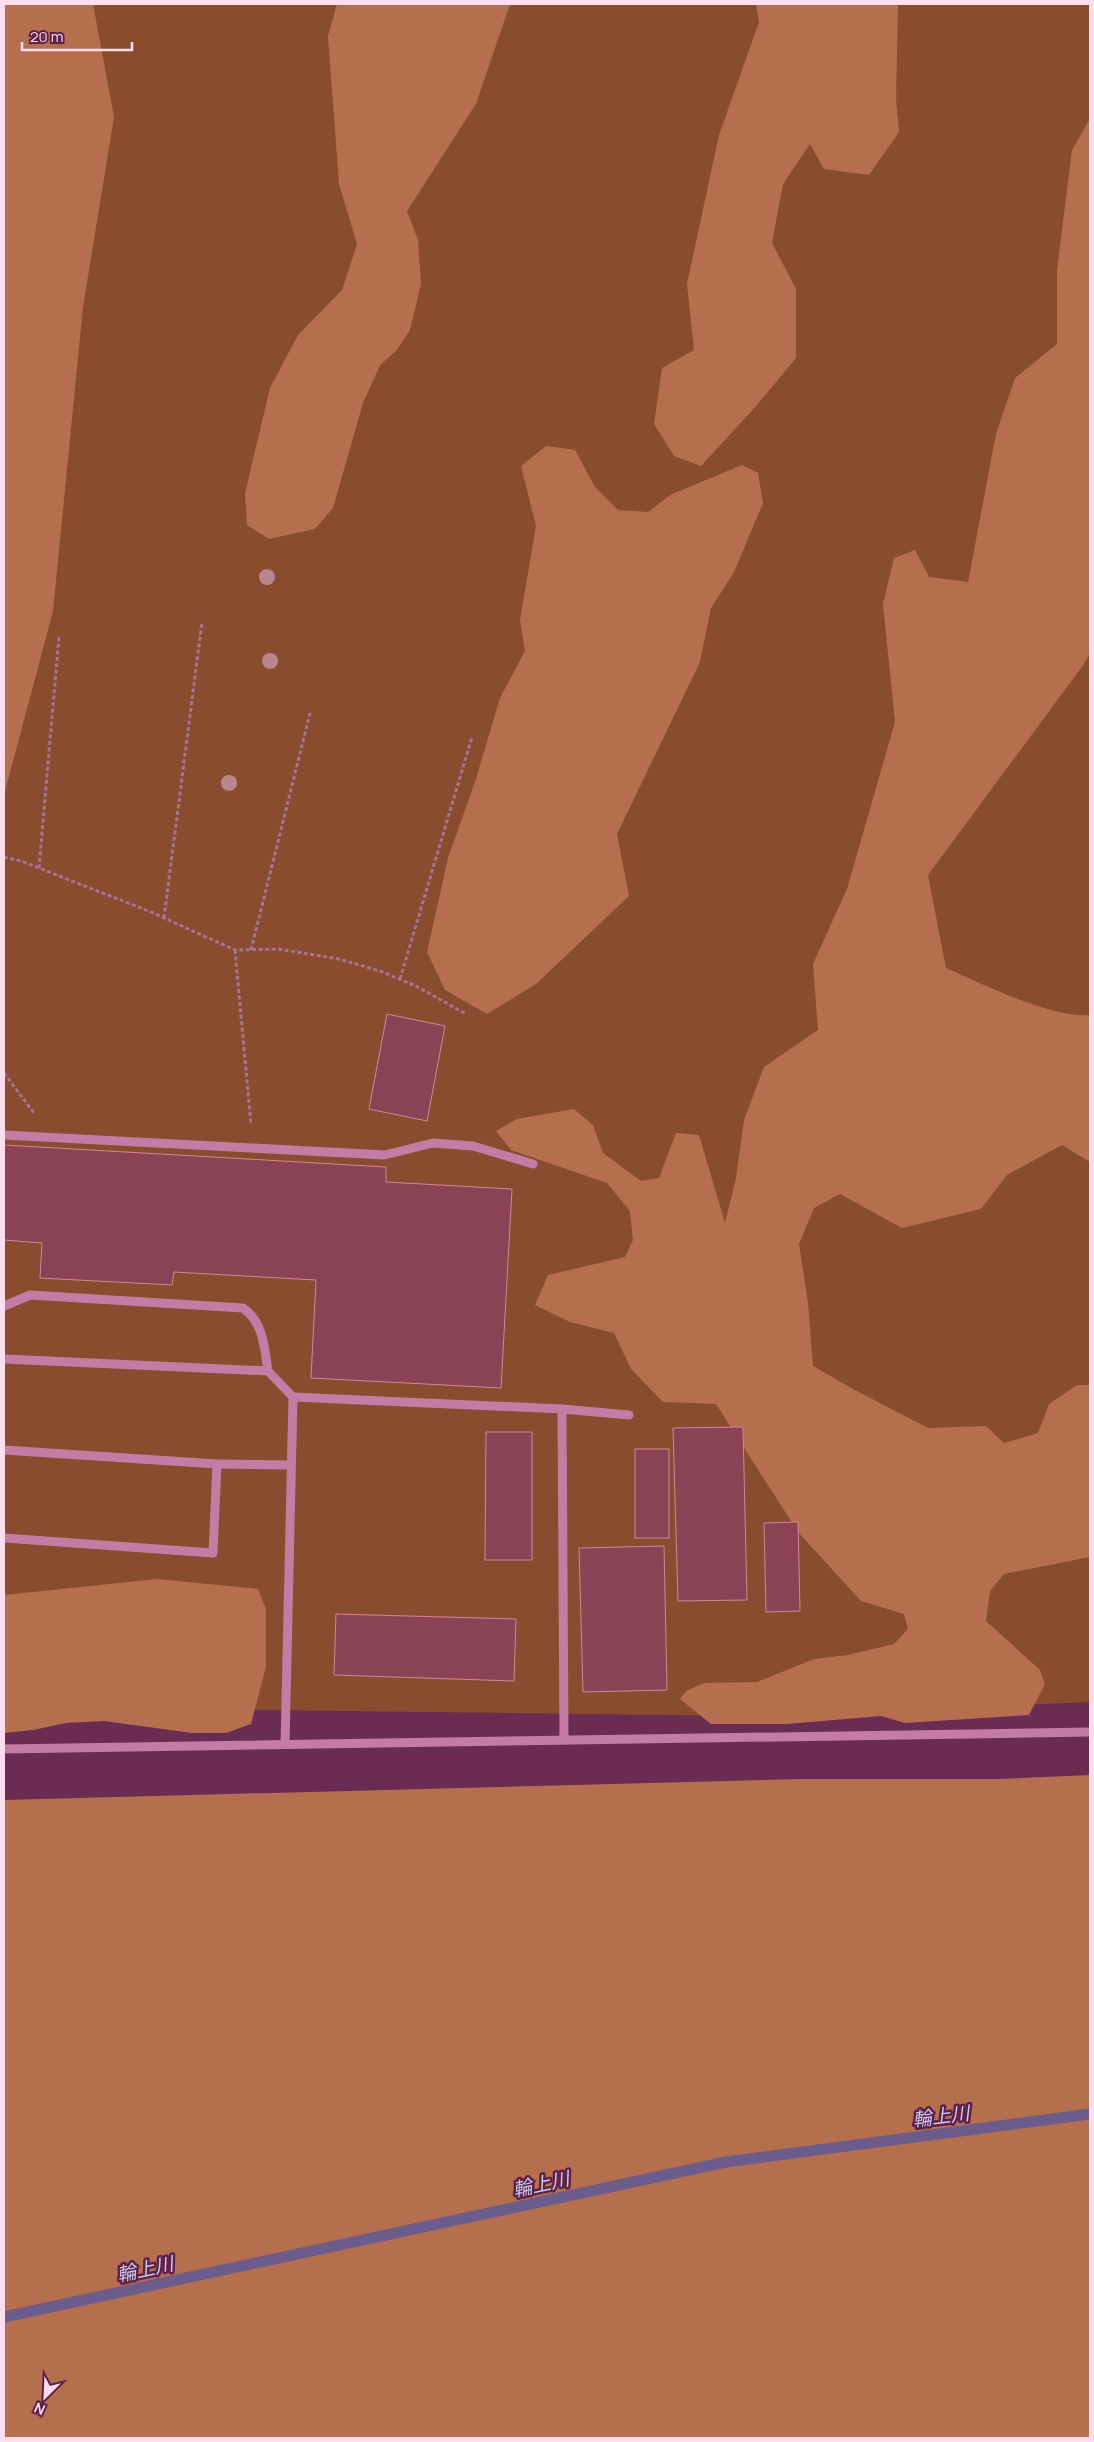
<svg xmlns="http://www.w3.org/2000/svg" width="1094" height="2442" font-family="Manrope,'Noto Sans JP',sans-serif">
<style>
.green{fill:#8a4c2f}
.forest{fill:#b66f4e}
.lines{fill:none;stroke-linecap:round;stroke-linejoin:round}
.stream{stroke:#6b5c8b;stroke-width:11}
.building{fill:#8c4255;stroke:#d78598}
.path{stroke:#a67391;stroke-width:3;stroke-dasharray:4 2.5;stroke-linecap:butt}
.minor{stroke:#c37ca4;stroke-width:9}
.tree{fill:#b9868d}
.labels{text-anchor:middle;stroke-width:5;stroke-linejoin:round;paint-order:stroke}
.water-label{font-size:19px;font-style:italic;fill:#cbccf2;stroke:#5f2148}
</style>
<rect width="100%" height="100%" fill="#6b2c53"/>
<path class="green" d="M4,4H1090V1702L746,1716L266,1710H4Z"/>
<g class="forest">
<path d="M4,4H93L114,117L83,307L53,611L4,795Z"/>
<path d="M337,4H510L476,104L407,211L418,240L421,284L410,330L396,351L380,365L363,403L333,508L315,529L269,539L247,525L245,493L270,388L298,335L342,290L357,244L339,184L328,36Z"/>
<path d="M756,4H898L896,99L899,132L869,175L824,169L810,144L783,184L772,243L796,289V358L757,405L701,466L674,456L654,424L662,368L694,350L687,284L719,135L759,22Z"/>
<path d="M1090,119V653L1084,664L928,875L946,968C980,983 1054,1019 1090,1015V1162L1062,1145L1007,1175L981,1209L902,1228L840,1194L814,1208L799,1244L808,1303L813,1366L853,1389L928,1428L986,1426L1004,1443L1038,1433L1049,1404L1077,1385H1090V1557L1004,1574L990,1591L986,1621L1040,1670L1045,1684L1029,1715L905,1723L881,1716L787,1724H711L680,1699L686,1691L704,1683L757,1682L814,1659L848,1655L894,1644L908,1629L904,1614L861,1601L798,1532L716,1404L663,1402L631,1369L614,1333L570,1322L535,1305L548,1275L625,1257L633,1240L630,1211L607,1183L511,1150L496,1131L517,1119L574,1109L593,1125L603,1153L641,1181L659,1178L676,1133L699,1135L725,1223L736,1178L744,1120L764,1067L818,1030L813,964L847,889L895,722L883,604L894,558L915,550L929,577L968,582L996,434L1015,378L1057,344V270L1072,150Z"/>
<path d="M546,446L575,450L595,487L618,510L648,512L670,495L742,465L758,473L763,503L734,572L711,608L700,662L617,834L629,896L536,984L487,1014L445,990L427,952L448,858L475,782L500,698L525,651L520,620L536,526L521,466Z"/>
<path d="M157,1579L258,1589L266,1609V1667L251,1724L226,1733H192L104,1721L66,1723L33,1730L4,1733V1595Z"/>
<path d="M1090,1775V2438H4V1800L799,1779H1002Z"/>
</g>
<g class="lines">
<path class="stream" d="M4,2317L726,2162L1090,2114"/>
</g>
<g class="building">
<path d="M387,1014L445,1026L427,1121L369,1109Z"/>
<path d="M4,1145L386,1167V1182L512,1189L501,1388L311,1378L316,1280L174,1272L172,1285L40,1278L42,1243L4,1240Z"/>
<path d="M743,1427L747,1600L678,1601L673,1428Z"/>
<path d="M486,1432H532V1560H485Z"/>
<rect x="635" y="1449" width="34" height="89"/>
<path d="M798,1522L800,1611L766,1612L764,1523Z"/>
<path d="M664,1546L667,1690L583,1692L579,1548Z"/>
<path d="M336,1614L516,1619L514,1681L334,1675Z"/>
</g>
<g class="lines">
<g class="path">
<path d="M4,857L21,861L151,912L235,950L278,949L339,959L380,971L416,986L466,1014"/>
<path d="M39,868L59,636"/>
<path d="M164,918L202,622"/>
<path d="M235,950L251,1125"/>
<path d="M251,950L310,713"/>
<path d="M400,979L472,737"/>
<path d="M4,1073L34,1113"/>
</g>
<g class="minor">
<path d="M4,1135L385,1155L433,1143L473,1146L533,1164"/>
<path d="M4,1306L30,1295L243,1308C264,1323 264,1347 268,1371"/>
<path d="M4,1359L268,1371L293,1397L285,1744"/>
<path d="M293,1397L562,1409L629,1415"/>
<path d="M562,1409L564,1740"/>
<path d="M4,1450L217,1464L213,1553L4,1538"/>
<path d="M217,1464L291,1465"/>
<path d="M4,1749L1090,1732"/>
</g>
</g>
<g class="tree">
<circle cx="267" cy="577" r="8"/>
<circle cx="270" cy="661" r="8"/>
<circle cx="229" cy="783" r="8"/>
</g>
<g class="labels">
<g class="water-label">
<text transform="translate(941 2116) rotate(-7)" y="7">輪上川</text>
<text transform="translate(541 2184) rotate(-12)" y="7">輪上川</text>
<text transform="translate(145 2269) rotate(-12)" y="7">輪上川</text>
</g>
</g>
<rect width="1094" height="2442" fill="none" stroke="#fdddee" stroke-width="10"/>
<g transform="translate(45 2397) rotate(204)" stroke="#5f2148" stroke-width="4" paint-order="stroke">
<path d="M0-4L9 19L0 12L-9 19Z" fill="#fdddee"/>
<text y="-8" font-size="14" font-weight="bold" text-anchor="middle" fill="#fdddee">N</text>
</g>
<path d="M22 42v8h110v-8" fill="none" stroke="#fdddee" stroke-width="2.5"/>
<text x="30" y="42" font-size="15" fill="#fdddee" stroke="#5f2148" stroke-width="4" paint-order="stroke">20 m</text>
</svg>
